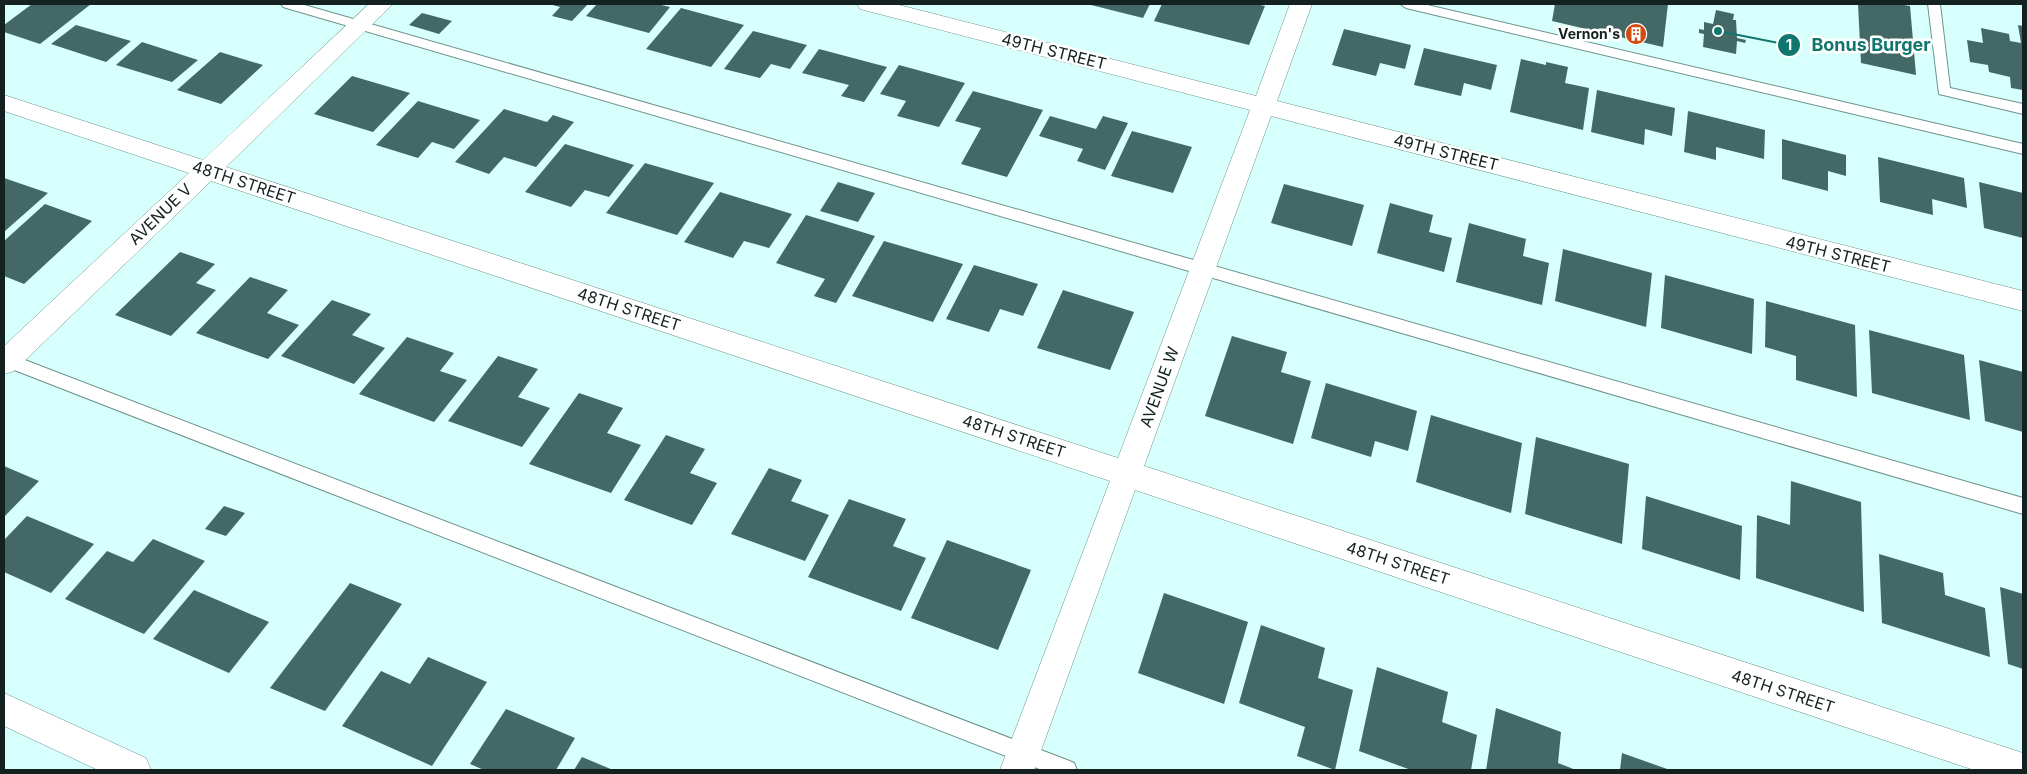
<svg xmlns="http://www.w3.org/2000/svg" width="2027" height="774" font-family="Inter,sans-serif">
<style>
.building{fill:#446865}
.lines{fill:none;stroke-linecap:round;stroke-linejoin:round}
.service-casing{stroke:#6d928f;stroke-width:2}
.minor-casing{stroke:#6d928f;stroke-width:1}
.service{fill:#fff;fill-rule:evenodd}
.minor{fill:#fff;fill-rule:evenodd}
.labels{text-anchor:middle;stroke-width:5;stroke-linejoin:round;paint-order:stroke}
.far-poi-label{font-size:14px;font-weight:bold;fill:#132221;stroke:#fff;text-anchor:end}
.street-label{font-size:16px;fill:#132221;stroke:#fff}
.leader{fill:none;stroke:#0f766e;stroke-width:2}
.callout-dot{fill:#0f766e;stroke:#fff;stroke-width:2}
.mark-label{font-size:15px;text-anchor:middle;font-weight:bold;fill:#fff}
.callout-label{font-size:18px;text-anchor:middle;font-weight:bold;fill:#0f766e;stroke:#fff;stroke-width:5;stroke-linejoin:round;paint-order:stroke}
</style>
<rect width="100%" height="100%" fill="#d7fffb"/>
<g class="building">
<path d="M32,4H91L40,44L4,32V25Z"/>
<path d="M549,4H588L572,21L552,16L560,7Z"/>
<path d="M597,4H657L670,7L649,33L586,16Z"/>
<path d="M1087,4H1150L1143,18Z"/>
<path d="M1162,4H1256L1265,6L1249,45L1154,21Z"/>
<path d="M1555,4H1668L1663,47L1552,21Z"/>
<path d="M1858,4H1898L1910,6L1916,75L1861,63Z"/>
<path d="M681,8L744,25L711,67L646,49Z"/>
<path d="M1716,10L1734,14L1733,20H1736L1737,38L1746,40L1745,43L1737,41L1736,54L1703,47L1704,34L1699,33V29L1704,30V22L1713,24Z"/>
<path d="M422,13L452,21L439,34L409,25Z"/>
<path d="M76,25L131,41L106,62L51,44Z"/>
<path d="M2018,25L2023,26V90L2011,88L2010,77L1989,72L1988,65L1970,62L1967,40L1983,43L1981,28L2009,34L2010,41L2021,43Z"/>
<path d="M1344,29L1411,45L1405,69L1380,63L1376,76L1332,65Z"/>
<path d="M753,31L807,45L790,69L771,64L760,78L724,69Z"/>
<path d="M142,42L198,60L172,82L116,65Z"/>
<path d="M1424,48L1497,65L1491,90L1464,83L1461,96L1414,85Z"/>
<path d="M819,49L887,67L864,102L841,96L849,85L802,73Z"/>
<path d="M220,52L263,65L221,104L177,90Z"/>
<path d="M1521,59L1546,65V62L1568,67L1565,83L1589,88L1583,130L1510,112Z"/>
<path d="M899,65L965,83L939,127L897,116L906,101L880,94Z"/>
<path d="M352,76L410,93L373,132L314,114Z"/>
<path d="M1597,90L1675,108L1672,136L1645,129L1644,145L1591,132Z"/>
<path d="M973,91L1043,110L1007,177L961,164L981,128L955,121Z"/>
<path d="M418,101L480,120L454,149L432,142L418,158L376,145Z"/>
<path d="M504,109L547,122L553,115L574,122L536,167L504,157L489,174L455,162Z"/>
<path d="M1688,111L1765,130L1764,159L1716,147V160L1684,152Z"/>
<path d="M1050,116L1096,129L1103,116L1128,123L1105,170L1077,161L1083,149L1039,136Z"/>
<path d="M1132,131L1192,147L1173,193L1111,176Z"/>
<path d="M1782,139L1846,155V176L1828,171V191L1782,179Z"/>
<path d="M565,144L634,165L609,197L585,190L571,207L525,192Z"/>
<path d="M1878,157L1964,178L1967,208L1932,199L1933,215L1880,202Z"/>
<path d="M645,163L714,183L677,235L606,213Z"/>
<path d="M4,178L48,193L5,231L4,230Z"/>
<path d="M838,182L875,193L858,222L820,211Z"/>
<path d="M1979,182L2023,193V238L1984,228Z"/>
<path d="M1284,184L1364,205L1352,246L1271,223Z"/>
<path d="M720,192L792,214L769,248L744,241L733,258L684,242Z"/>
<path d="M1390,203L1433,215L1429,232L1452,238L1444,272L1377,253Z"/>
<path d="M45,204L92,221L24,284L4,276V241Z"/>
<path d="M806,215L875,236L836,303L814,296L825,279L776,263Z"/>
<path d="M1469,223L1526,239L1523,256L1549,263L1542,305L1456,282Z"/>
<path d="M884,241L963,264L933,322L852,296Z"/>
<path d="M1563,249L1652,273L1646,327L1555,301Z"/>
<path d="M180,252L215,264L196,283L216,290L171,336L115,315Z"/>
<path d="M974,265L1038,284L1023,316L1000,309L989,332L946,319Z"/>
<path d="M1665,275L1754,299L1752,354L1661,328Z"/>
<path d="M250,277L288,290L267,313L299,325L268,359L196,333Z"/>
<path d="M1063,290L1134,312L1110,370L1037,348Z"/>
<path d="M332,300L371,314L352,335L385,348L354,384L281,356Z"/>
<path d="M1766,301L1855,325L1857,397L1796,380V356L1765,347Z"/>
<path d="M1869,330L1964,355L1970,420L1872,393Z"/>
<path d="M1232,336L1287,352L1281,372L1311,381L1293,444L1205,416Z"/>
<path d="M407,337L454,353L440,371L467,380L434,422L359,394Z"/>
<path d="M498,356L538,369L518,397L550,408L522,447L448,421Z"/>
<path d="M1979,360L2023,372V432L1985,421Z"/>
<path d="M1326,383L1417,411L1408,451L1375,441L1371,457L1311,438Z"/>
<path d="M579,393L623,408L607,433L641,445L611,493L529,464Z"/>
<path d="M1431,415L1522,443L1511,513L1416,482Z"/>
<path d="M666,435L705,449L690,473L717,483L692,525L624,500Z"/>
<path d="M1536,437L1629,464L1622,544L1525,514Z"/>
<path d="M4,466L39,481L4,517Z"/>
<path d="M769,468L802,480L791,501L829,515L805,561L731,534Z"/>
<path d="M1791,481L1861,502L1864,612L1756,578L1757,515L1790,525Z"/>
<path d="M1646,496L1742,526L1740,580L1642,549Z"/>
<path d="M849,499L906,519L893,546L926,558L901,611L808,577Z"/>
<path d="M224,506L245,513L226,536L205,529Z"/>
<path d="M27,516L94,544L51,593L4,572V540Z"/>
<path d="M153,539L205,561L144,634L65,599L107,551L133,562Z"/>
<path d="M947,540L1031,570L998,650L911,618Z"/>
<path d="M1879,554L1943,573L1945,595L1985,608L1990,657L1882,623Z"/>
<path d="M350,583L402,604L325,711L270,688Z"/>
<path d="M2000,587L2023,594V669L2008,664Z"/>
<path d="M194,590L269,622L229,673L153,639Z"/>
<path d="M1164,593L1248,622L1224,704L1138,673Z"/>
<path d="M1261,625L1325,648L1318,678L1353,690L1335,770L1297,756L1305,727L1239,703Z"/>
<path d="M428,657L487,682L432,766L342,726L381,671L410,684Z"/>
<path d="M1377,667L1448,692L1442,722L1477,735L1471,770H1411L1359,751Z"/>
<path d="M1496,708L1561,732L1558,763L1576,770H1486Z"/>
<path d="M506,709L575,738L556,770H484L470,764Z"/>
<path d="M1622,753L1670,770H1620Z"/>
<path d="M582,757L613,770H574Z"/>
</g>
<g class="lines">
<g class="service-casing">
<g id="service">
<path d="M281,4H301L2023,498V514L283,7Z"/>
<path d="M1400,4H1423L2023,144V154L1406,8Z"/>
<path d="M1928,4H1940L1950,88L2023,104V114L1939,94Z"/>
<path d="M4,352L1067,760L1074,763L1077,770H1042L4,366Z"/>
</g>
</g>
<g class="minor-casing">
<g id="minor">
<path d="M369,4H393L226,167L1118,458L1250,110L860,9L857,4H895L1256,96L1290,4H1312L1277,101L2023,291V311L1271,116L1144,466L2023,753V770H1974L1135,490L1034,770H1000L1110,481L211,181L14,371L4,374V346L189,173L4,111V95L203,160Z"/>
<path d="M4,693L146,758L151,770H98L4,726Z"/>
</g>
</g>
<use href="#service" class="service"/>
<use href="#minor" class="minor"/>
</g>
<defs>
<g id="building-disc" transform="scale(1.125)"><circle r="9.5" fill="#d24c10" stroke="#fff"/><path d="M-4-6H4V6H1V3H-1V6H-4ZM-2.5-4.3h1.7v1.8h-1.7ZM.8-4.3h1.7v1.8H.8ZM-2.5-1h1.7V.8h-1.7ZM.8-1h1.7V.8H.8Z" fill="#fff"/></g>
</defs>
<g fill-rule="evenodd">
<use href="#building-disc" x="1636" y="34"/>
</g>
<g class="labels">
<g class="far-poi-label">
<text x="1620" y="39">Vernon's</text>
</g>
<g class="street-label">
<text transform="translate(1054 51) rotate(14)" y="6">49TH STREET</text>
<text transform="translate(1446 152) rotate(14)" y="6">49TH STREET</text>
<text transform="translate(244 182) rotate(18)" y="6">48TH STREET</text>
<text transform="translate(160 214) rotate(-44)" y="6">AVENUE V</text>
<text transform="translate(1838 254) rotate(14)" y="6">49TH STREET</text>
<text transform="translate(629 309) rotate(18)" y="6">48TH STREET</text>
<text transform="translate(1159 387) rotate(-70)" y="6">AVENUE W</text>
<text transform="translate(1014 436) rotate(18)" y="6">48TH STREET</text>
<text transform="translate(1398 563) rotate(18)" y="6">48TH STREET</text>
<text transform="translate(1783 691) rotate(18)" y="6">48TH STREET</text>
</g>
</g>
<path class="leader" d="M1718 31L1789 45"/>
<g class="callout-dot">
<circle cx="1718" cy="31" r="5"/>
<circle cx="1789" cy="45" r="12"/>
</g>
<g class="mark-label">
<text x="1789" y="50">1</text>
</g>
<g class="callout-label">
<text x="1871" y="51">Bonus Burger</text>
</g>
<rect width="2027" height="774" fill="none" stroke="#132221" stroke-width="10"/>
</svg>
